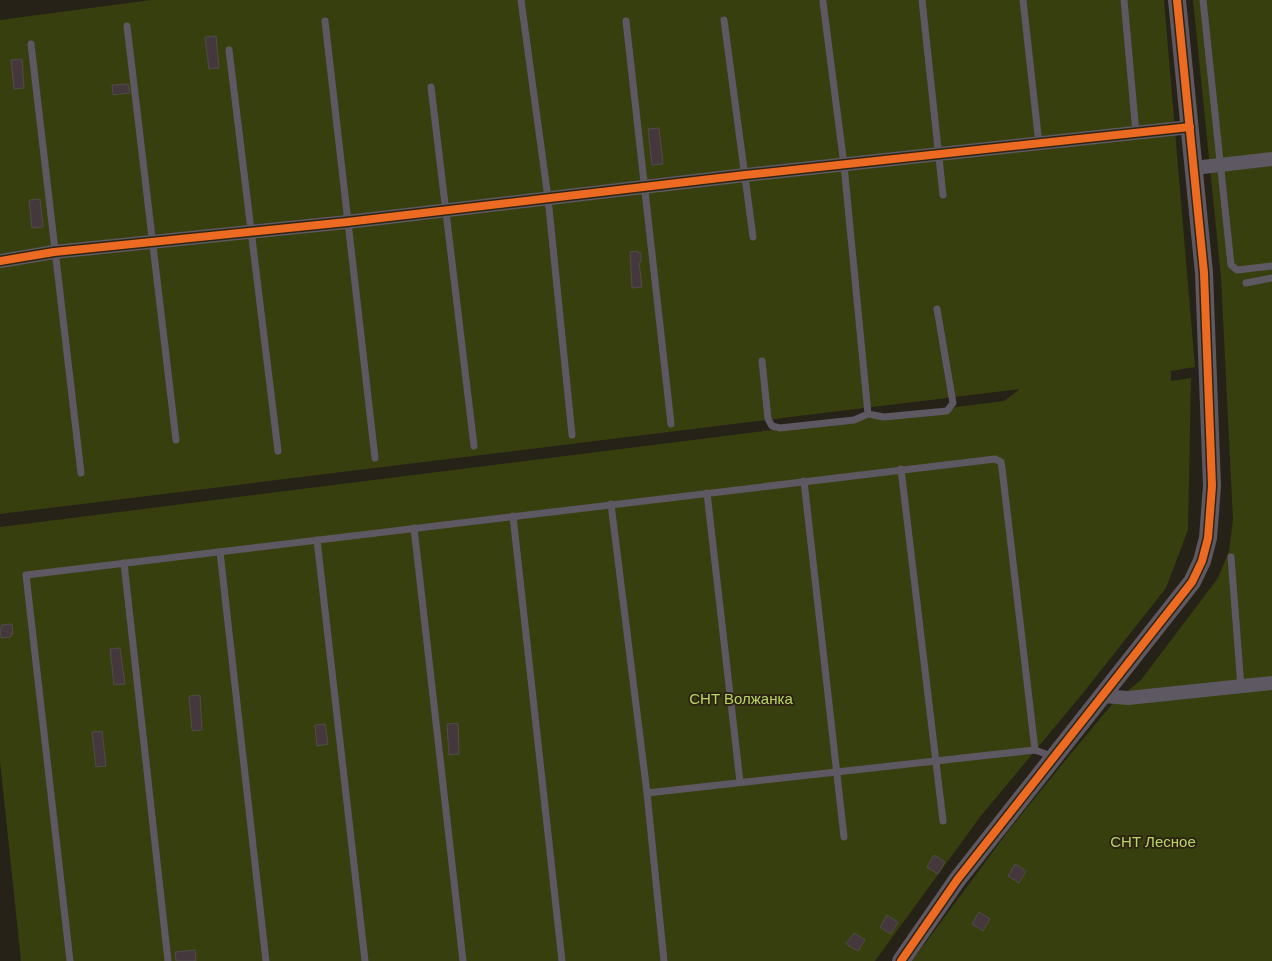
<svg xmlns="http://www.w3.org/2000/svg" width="1272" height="961" font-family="'DM Sans',sans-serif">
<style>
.green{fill:#373f0e}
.building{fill:#45383d;stroke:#514c49}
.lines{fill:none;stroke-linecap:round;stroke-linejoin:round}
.service{stroke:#5e5862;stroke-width:7}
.minor{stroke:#5e5862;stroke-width:14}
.tertiary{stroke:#5e5862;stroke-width:18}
.cycleway-casing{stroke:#2d2512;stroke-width:11}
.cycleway{stroke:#ed6a23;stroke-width:8}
.labels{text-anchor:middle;stroke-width:4;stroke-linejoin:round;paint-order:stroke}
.park-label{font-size:15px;fill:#bbd665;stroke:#2d2512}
</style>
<rect width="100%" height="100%" fill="#272218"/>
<g class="green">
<path d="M151,0H1164L1195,367L1171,371V381L1191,378L1188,530L1166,588L1083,693L980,817L875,961H21L0,761V527L1004,401L1020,389L0,514V20Z"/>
<path d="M1193,0H1272V961H912L1009,830L1068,757L1114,702L1141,680L1218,578L1229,551L1233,520L1221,277Z"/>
</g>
<g class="building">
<path d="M216,36L219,68L209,69L205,37Z"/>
<path d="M22,59L24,88L14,89L11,60Z"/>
<path d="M128,84L130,93L113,95L112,85Z"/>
<path d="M659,128L663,164L652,165L648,129Z"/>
<path d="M40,199L43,227L32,228L29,200Z"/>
<path d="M638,251V253H641V262H639L642,287L632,288L630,252Z"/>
<path d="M12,624L13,634H11V637L1,638L0,628H2L1,625Z"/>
<path d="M120,648L125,684L114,685L110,649Z"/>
<path d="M200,695L202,730L192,731L189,696Z"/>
<path d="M458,723L459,754L449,755L447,724Z"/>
<path d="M325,724L328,744L317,746L315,725Z"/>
<path d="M102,731L106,766L96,767L92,732Z"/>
<path d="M934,855L945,862L938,874L927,867Z"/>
<path d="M1015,864L1026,871L1019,883L1008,876Z"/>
<path d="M979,912L990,919L983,931L972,924Z"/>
<path d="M887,915L898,922L891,934L880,927Z"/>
<path d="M854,933L865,940L858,951L846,944Z"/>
<path d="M195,950L196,961H176L175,952Z"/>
</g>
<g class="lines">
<g class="service">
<path d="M521,0L548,198L572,435"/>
<path d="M922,0L943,195"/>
<path d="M1023,0L1039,144"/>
<path d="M1124,0L1136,133"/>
<path d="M1203,0L1231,265L1237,270L1272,266"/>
<path d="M823,2L844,165L868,414"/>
<path d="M724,20L753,237"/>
<path d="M325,21L375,458"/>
<path d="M626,21L671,424"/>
<path d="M127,26L176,440"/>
<path d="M31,44L81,473"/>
<path d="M229,50L278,451"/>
<path d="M431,87L474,446"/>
<path d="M1246,283L1272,278"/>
<path d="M762,361L768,419L772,426L780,428L854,420L868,414L884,417L947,411L953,403L937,309"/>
<path d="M901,469L943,821"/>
<path d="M804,481L844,837"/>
<path d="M707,493L740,782"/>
<path d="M611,504L647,793L664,961"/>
<path d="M513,516L562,961"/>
<path d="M414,528L463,961"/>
<path d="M317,540L365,961"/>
<path d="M220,552L266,961"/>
<path d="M1231,557L1241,687"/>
<path d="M124,563L168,961"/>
<path d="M647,793L1035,750L1054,757"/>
<path d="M70,961L26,575L995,459L1001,462L1002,468L1035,750"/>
</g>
<g class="minor">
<path d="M1194,168L1272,159"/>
<path d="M0,261L54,252L347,222L745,175L1190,127"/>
<path d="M1104,696L1128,698L1272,683"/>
</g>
<path class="tertiary" d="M901,961L957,880L1192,582L1202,561L1208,538L1212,486L1204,273L1177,0"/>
<g class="cycleway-casing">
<g id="cycleway">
<path d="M0,261L54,252L347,222L745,175L1190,127"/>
<path d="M901,961L957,880L1192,582L1202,561L1208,538L1212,486L1204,273L1177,0"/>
</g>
</g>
<use href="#cycleway" class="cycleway"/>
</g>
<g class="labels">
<g class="park-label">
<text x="741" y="704">СНТ Волжанка</text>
<text x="1153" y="847">СНТ Лесное</text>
</g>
</g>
</svg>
